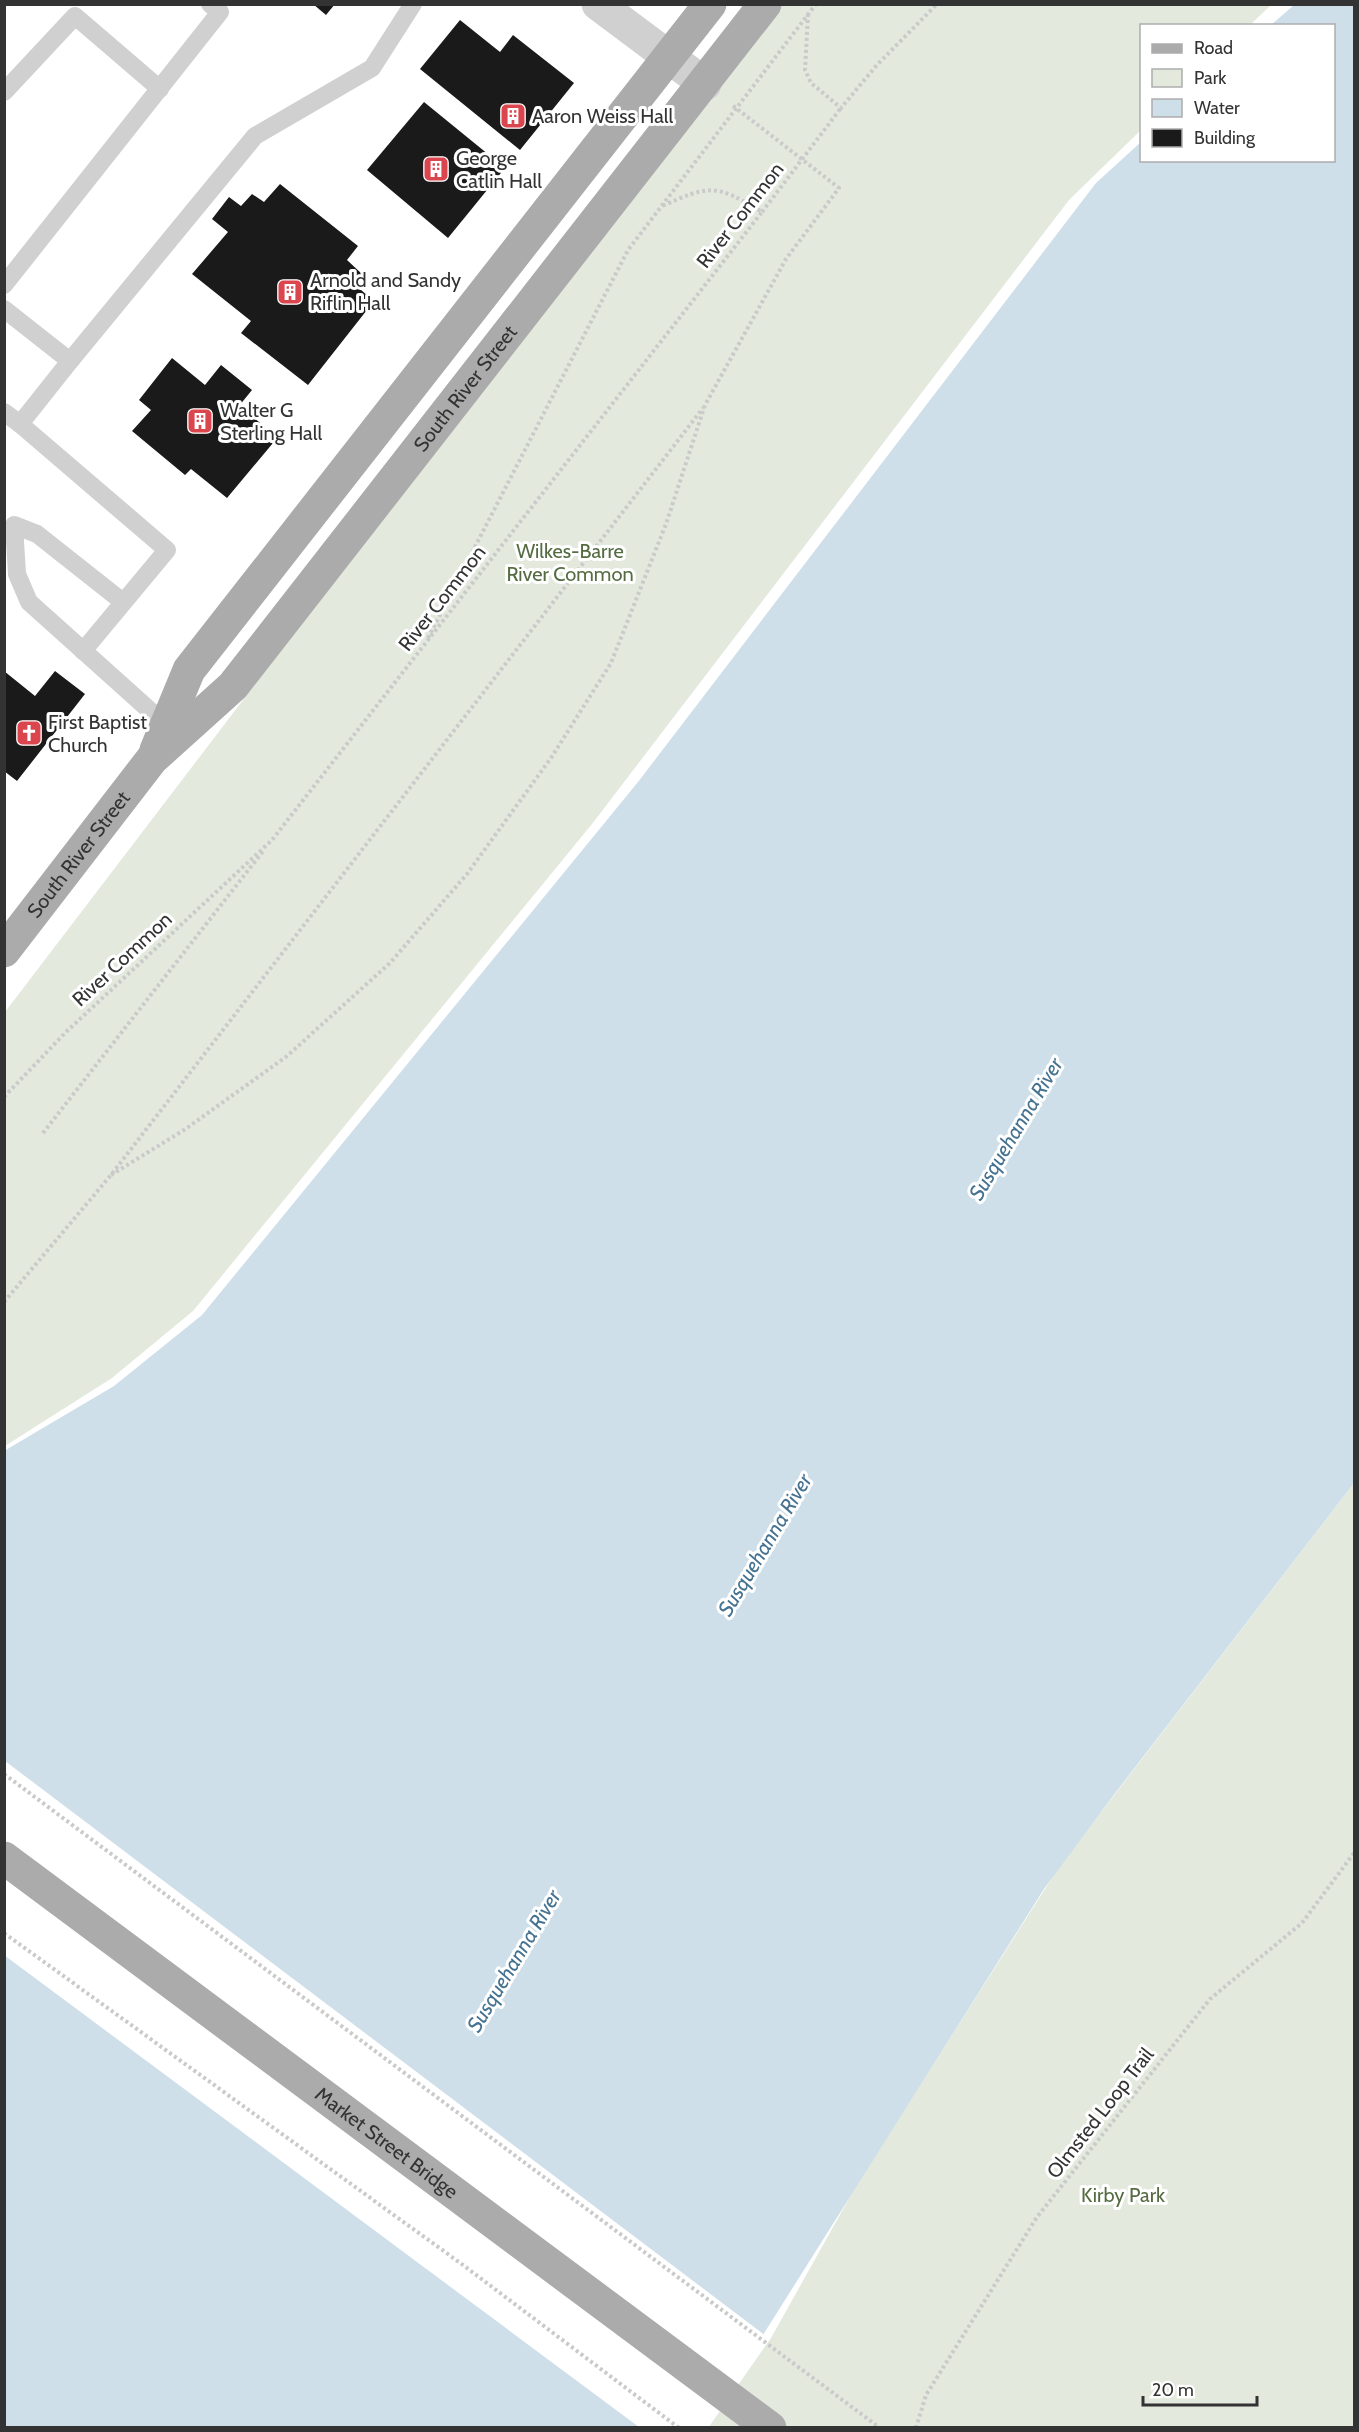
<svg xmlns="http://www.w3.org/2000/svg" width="1359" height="2432" font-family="Cabin,sans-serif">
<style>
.green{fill:#e3e9dd}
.water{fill:#cedfea}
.pier{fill:#fff}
.building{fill:#1a1a1a}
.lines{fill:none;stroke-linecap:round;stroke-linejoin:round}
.path{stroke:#cacaca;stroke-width:4;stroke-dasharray:3 3;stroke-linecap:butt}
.service{stroke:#d0d0d0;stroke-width:18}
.minor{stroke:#d0d0d0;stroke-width:33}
.primary{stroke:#ababab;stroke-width:33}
.path-bridge{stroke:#cacaca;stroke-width:4;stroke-dasharray:3 3;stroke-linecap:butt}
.labels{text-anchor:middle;stroke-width:6;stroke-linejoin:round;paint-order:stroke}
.poi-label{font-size:20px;fill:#333;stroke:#fff;text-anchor:start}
.street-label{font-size:20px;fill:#333;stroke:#fff}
.park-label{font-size:20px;fill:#556c42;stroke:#fff}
.water-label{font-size:21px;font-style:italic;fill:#457291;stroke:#fff}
</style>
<rect width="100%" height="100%" fill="#fff"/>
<g class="green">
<path d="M779,5H1271L1250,25L1142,26L1141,130L1069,200L592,824L193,1311L112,1378L5,1446V1012L430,455Z"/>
<path d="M1354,1483V2427L708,2428L771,2338L856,2186L1059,1867Z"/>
</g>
<path class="water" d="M1294,5H1354V1483L1113,1796L1044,1889L705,2427H5L4,1451L114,1386L202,1315L638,782L1096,183L1141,142L1142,160H1334V26L1271,25Z"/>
<path class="pier" d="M5,1761L766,2336L708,2428L639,2427L4,1955Z"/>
<g class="building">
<path d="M313,4H335L326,15Z"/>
<path d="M460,20L500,52L513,35L574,83L520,150L420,69Z"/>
<path d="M424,102L505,168L448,238L367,170Z"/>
<path d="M280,184L358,246L347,260L362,274L354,284L374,301L308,385L241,333L251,321L192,274L228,232L212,219L229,197L241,206L252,194L264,202Z"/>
<path d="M172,358L205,385L221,365L252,390L239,406L278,437L227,498L191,469L185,475L132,431L151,410L139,400Z"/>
<path d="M4,671L35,696L55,671L85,694L17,781L4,771Z"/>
</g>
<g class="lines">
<g class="path">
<path d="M808,14L805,70L811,83L841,108L876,66L937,4"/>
<path d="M428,638L628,250L816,4"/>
<path d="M4,1097L66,1032L272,840L762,212C715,183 709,185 660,207"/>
<path d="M43,1133L264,850"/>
<path d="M111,1175L184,1130L287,1056L390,963L467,874L551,758L611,663L666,524L705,405L786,259L839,188L732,105"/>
<path d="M4,1302L111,1175L703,408"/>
<path d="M4,1774L880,2428"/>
<path d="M4,1933L463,2265L679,2428"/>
<path d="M916,2428L926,2395L1037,2217L1210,1999L1302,1923L1354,1853"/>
</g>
<g class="service">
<path d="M4,92L75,16L160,89"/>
<path d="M4,285L220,12L210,4"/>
<path d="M4,309L70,361L255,136L372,68L413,4"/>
<path d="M70,361L20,424L167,550L83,651"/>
<path d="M4,412L20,424"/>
<path d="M123,602L37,534L14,525L17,574L29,602L166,725"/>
</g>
<path class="minor" d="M598,4L705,84"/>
<g class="primary">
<path d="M156,750L189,670L710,4"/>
<path id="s1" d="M4,951L152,759L233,686L765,4"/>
<path id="s2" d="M4,1858L770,2428"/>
</g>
<path class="path-bridge" d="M762,212L841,108"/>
</g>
<defs>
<g id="building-square" transform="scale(1.35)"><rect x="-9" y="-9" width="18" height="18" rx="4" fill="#da454e" stroke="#fff"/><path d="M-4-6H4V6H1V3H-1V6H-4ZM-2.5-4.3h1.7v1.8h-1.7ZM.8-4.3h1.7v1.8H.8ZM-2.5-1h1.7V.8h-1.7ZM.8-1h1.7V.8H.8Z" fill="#fff"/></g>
<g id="church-square" transform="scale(1.35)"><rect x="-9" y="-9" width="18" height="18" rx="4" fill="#da454e" stroke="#fff"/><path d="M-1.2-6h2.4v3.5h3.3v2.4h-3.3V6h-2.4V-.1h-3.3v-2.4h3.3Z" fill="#fff"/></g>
</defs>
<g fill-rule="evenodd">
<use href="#building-square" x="513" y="116"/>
<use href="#building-square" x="436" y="169"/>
<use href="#building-square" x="290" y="292"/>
<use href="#building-square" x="200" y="421"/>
<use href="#church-square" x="29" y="733"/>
</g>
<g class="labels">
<g class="poi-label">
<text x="532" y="123">Aaron Weiss Hall</text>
<text x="456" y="165">George<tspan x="456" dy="23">Catlin Hall</tspan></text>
<text x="310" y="287">Arnold and Sandy<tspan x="310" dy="23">Riflin Hall</tspan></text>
<text x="220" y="417">Walter G<tspan x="220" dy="23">Sterling Hall</tspan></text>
<text x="48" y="729">First Baptist<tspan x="48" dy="23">Church</tspan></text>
</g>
<g class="street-label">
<text transform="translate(740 215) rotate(-52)" y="7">River Common</text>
<text dy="7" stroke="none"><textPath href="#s1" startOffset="729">South River Street</textPath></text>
<text transform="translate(442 598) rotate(-52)" y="7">River Common</text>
<text dy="7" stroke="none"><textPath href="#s1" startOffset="122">South River Street</textPath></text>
<text transform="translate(122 959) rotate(-43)" y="7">River Common</text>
<text transform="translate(1100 2113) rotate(-52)" y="7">Olmsted Loop Trail</text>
<text dy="7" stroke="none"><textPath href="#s2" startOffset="477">Market Street Bridge</textPath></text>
</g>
<g class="park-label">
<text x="570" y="558">Wilkes-Barre<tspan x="570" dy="23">River Common</tspan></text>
<text x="1123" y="2202">Kirby Park</text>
</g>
<g class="water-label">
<text transform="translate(1016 1129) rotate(-59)" y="7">Susquehanna River</text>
<text transform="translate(765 1545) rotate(-59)" y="7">Susquehanna River</text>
<text transform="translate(514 1961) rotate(-59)" y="7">Susquehanna River</text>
</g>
</g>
<rect width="1359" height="2432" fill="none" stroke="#333333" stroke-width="12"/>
<rect x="1140" y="24" width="195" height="138" fill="#ffffff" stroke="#adadad" stroke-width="1.5"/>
<rect x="1152" y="44" width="30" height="9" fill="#ababab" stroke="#adadad" stroke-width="1.5"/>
<text x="1194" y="54" font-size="18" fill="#333333">Road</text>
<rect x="1152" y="69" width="30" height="18" fill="#e3e9dd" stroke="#adadad" stroke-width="1.5"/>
<text x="1194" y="84" font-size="18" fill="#333333">Park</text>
<rect x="1152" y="99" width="30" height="18" fill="#cedfea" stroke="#adadad" stroke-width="1.5"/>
<text x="1194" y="114" font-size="18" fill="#333333">Water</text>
<rect x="1152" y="129" width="30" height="18" fill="#1a1a1a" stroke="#adadad" stroke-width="1.5"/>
<text x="1194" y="144" font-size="18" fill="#333333">Building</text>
<path d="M1143 2396v9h114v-9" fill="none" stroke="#333333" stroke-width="3"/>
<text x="1152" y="2396" font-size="18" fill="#333333" stroke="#ffffff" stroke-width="4.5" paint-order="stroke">20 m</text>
</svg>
